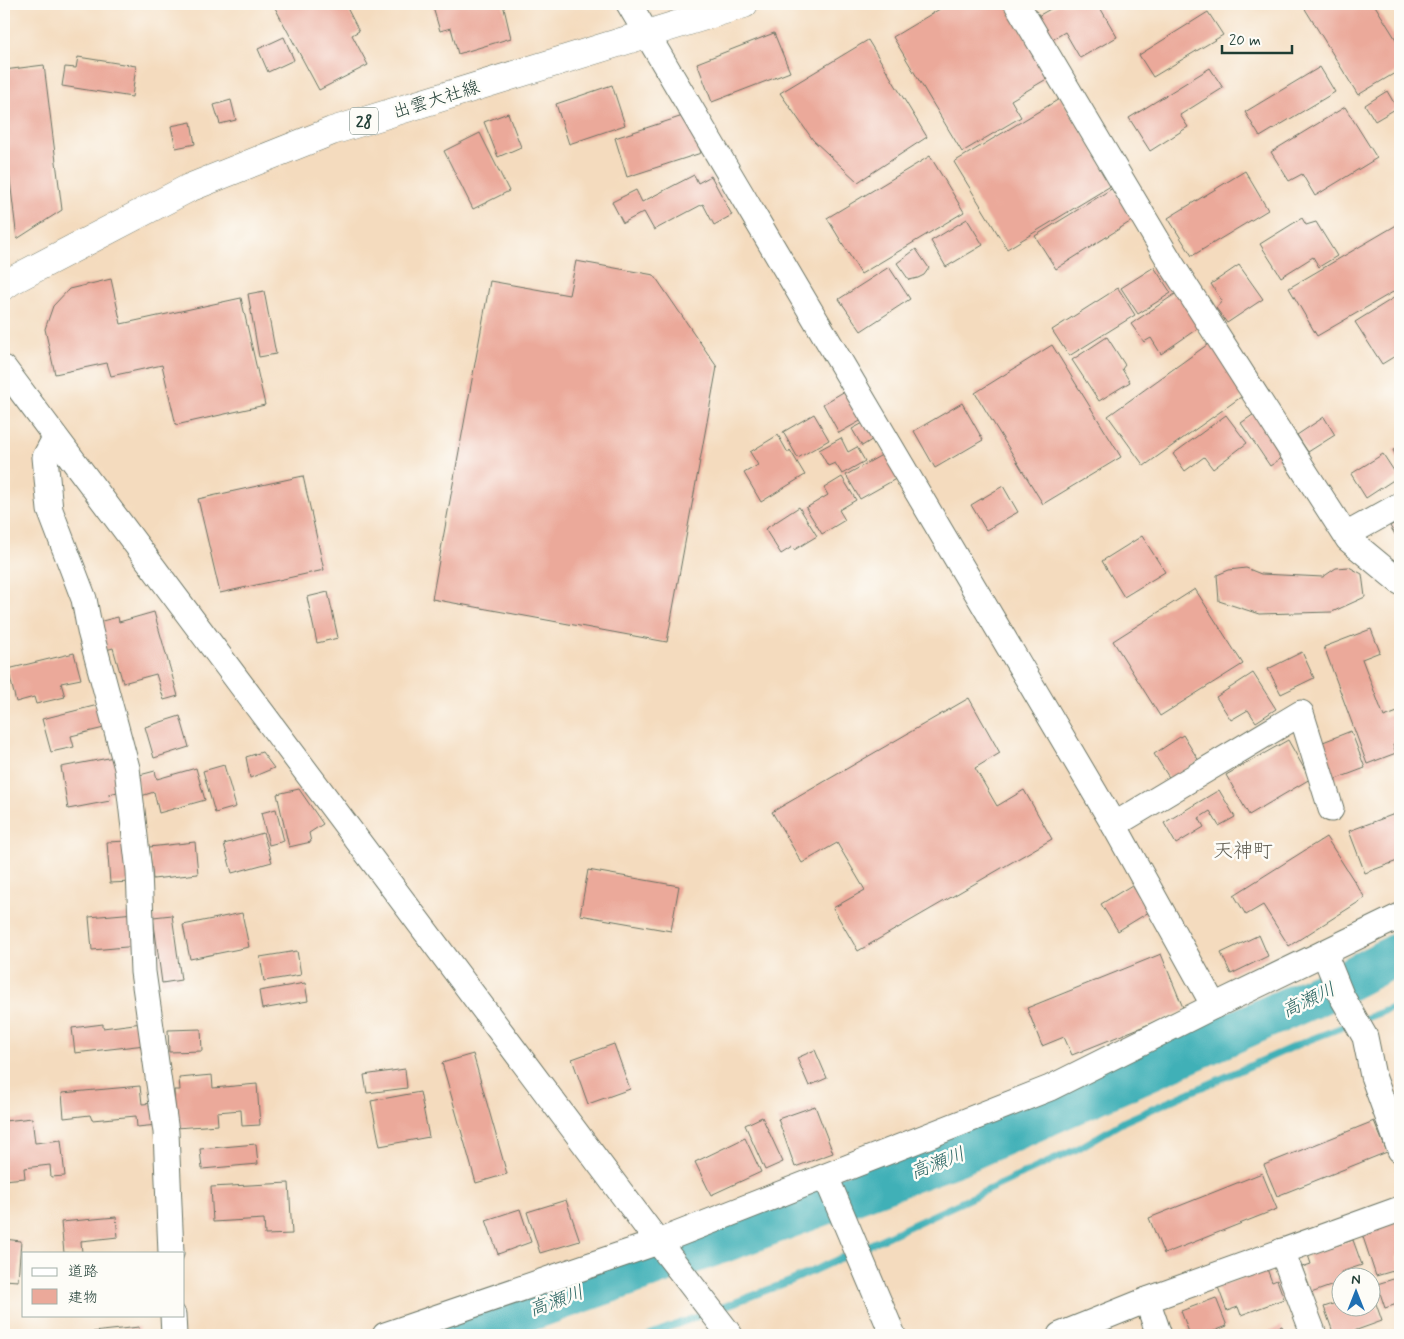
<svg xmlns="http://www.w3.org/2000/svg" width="1404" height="1339" font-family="Mynerve,'Klee One',sans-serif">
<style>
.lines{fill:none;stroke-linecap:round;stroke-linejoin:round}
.stream{stroke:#3fb0b7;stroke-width:7}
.river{stroke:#3fb0b7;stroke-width:42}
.building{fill:#eba99a}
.minor-casing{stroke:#6a7464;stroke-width:27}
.major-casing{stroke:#6a7464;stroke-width:29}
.minor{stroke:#fff;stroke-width:25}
.major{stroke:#fff;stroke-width:28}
.labels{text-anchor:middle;stroke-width:5;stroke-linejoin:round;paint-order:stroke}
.shield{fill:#fdfcf7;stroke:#62766e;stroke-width:1}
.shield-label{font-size:16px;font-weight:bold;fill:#1f3d34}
.street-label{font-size:18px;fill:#1f3d34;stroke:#fdfcf7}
.water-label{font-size:19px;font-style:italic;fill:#2a6562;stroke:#fdfcf7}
.quarter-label{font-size:20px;fill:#666358;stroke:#fdfcf7}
</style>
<rect width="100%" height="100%" fill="#fdfcf7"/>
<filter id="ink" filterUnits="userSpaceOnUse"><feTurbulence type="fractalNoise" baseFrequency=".02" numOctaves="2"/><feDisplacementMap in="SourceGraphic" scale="10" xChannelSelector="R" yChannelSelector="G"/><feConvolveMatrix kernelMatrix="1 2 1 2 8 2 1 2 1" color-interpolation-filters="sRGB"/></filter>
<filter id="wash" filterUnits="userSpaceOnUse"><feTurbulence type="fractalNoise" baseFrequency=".0096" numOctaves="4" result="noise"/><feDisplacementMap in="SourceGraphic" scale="20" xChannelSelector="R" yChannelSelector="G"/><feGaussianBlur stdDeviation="1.12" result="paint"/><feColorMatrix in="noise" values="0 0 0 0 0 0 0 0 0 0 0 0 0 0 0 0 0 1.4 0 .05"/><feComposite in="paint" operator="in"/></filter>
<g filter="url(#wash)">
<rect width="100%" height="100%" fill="#f4dbbe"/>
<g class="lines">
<path class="stream" d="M649,1335L791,1281L1079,1148L1125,1121L1309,1040L1400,1005"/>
<path class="river" d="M459,1335L718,1244L962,1153L1324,992L1400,953"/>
</g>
<g id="blocks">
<g class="building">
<path d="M273,4H345L359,31L352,35L368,65L319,90Z"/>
<path d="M432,4H503L511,38L458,54L451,28L440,31Z"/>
<path d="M948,4H1006L1050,77L1011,100L1021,117L962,152L893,37Z"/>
<path d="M1059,4H1098L1117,37L1080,58L1065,32L1052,40L1038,16Z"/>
<path d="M1302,4H1374L1400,46V70L1358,95Z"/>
<path d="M1208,12L1223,35L1153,77L1139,55Z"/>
<path d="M774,33L790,72L712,102L697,63Z"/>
<path d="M284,37L294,60L268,72L258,49Z"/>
<path d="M868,40L927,137L858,182L813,140L780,93Z"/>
<path d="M78,57L136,66L132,97L62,86L65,67L76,68Z"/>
<path d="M44,65L62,210L17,239L4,130V70Z"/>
<path d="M1320,67L1335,92L1260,137L1245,112Z"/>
<path d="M1210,68L1223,88L1180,115L1188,127L1150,151L1129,118Z"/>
<path d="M612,85L625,125L569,144L556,104Z"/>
<path d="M1387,91L1397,108L1375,121L1365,105Z"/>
<path d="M1061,98L1114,184L1007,249L954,162Z"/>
<path d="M231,100L236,120L220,124L214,105Z"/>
<path d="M1345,107L1377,158L1315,196L1302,174L1289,181L1271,152Z"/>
<path d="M508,113L521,147L498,157L484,122Z"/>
<path d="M689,114L701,153L627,177L615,138Z"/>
<path d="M191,122L195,144L176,148L171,126Z"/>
<path d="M480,133L509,191L473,209L444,151Z"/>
<path d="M930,156L964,212L861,274L827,218Z"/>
<path d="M1245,171L1268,210L1192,256L1168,218Z"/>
<path d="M694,175L698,183L711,176L732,215L714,225L703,204L654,230L644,212L623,223L612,202L636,190L642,202Z"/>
<path d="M1113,188L1133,220L1056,269L1035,236Z"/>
<path d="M1302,218L1306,225L1316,222L1337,256L1319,267L1313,257L1281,277L1260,244Z"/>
<path d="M967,219L983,245L946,267L931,241Z"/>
<path d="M1400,223V288L1317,336L1289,288Z"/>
<path d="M916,249L929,268L924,275L918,278L909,280L897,263Z"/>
<path d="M576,261L654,275L717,367L667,642L432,599L490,281L569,295Z"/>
<path d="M1239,265L1263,299L1227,323L1216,308L1222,301L1211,284Z"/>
<path d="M889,267L910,299L861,331L839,299Z"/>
<path d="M1154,267L1171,293L1138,314L1121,288Z"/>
<path d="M111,279L121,324L241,298L265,405L176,425L162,365L111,376L107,363L55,374L45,329L53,306L69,289Z"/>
<path d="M1118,288L1135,315L1069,356L1052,330Z"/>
<path d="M264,291L276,354L259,357L248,294Z"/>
<path d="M1178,292L1201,326L1161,354L1151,338L1144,342L1131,324Z"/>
<path d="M1400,294V353L1382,364L1355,322Z"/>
<path d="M1107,337L1125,365L1122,369L1130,382L1099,401L1072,360Z"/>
<path d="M1211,342L1248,392L1144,466L1108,416Z"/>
<path d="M1052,345L1121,457L1043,504L975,393Z"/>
<path d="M845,391L862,420L839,433L823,404Z"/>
<path d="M962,403L983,440L935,468L914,431Z"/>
<path d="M1260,410L1289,453L1270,466L1241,423Z"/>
<path d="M814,414L829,440L798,458L783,432Z"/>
<path d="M1226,415L1247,443L1213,469L1204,457L1185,471L1173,454Z"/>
<path d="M1324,417L1335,435L1308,452L1297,435Z"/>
<path d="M869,420L878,436L862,446L852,429Z"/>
<path d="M778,435L788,453L790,450L805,475L761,502L744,473L758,465L750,452Z"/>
<path d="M841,438L848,452L857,447L865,461L842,474L835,463L828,466L819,450Z"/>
<path d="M1400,446V464L1393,450Z"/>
<path d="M887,452L901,476L860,499L846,475Z"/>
<path d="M1383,454L1398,477L1366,498L1351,474Z"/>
<path d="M303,476L324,570L220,593L198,499Z"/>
<path d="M842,477L856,500L839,510L845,520L822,534L806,508L828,495L824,488Z"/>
<path d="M1003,486L1018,512L986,530L971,505Z"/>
<path d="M799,507L817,536L794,550L792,547L781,554L765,529Z"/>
<path d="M1400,520V543L1390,526Z"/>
<path d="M1142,536L1165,572L1124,597L1102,561Z"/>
<path d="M1349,567L1362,574L1365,597L1332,612L1259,614L1219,601L1217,575L1229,570L1246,568L1261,574L1323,577L1336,568Z"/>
<path d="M1195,589L1243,664L1160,716L1113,641Z"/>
<path d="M328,592L338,638L317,643L307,597Z"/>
<path d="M154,612L178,696L164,700L156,674L123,683L113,648L106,650L98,622L118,617L119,622Z"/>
<path d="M1371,629L1380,652L1362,659L1384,717L1400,711V742L1393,745L1396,753L1367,764L1324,647Z"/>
<path d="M1302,652L1314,678L1281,694L1268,669Z"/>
<path d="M74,653L81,679L61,683L65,697L36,704L34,697L16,702L8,669Z"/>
<path d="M1253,673L1276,709L1256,722L1248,710L1231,720L1216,697Z"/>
<path d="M969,698L1000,753L975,768L997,806L1024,790L1052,839L858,951L833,908L865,890L837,843L802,863L772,812Z"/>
<path d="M98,705L104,728L71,736L74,747L51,752L42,719Z"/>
<path d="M180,716L189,747L154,758L145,727Z"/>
<path d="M1351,731L1365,768L1328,782L1313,746Z"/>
<path d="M1183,735L1199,761L1170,779L1154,754Z"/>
<path d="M1288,740L1310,779L1249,815L1226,775Z"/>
<path d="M262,752L274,768L250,778L246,757Z"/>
<path d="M119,756L126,790L109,794L110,801L68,809L61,767Z"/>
<path d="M224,765L236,807L215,813L203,771Z"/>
<path d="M196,768L205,800L159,813L154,792L141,796L136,776L155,771L157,779Z"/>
<path d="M299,789L323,824L309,833L311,842L289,847L277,794Z"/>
<path d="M1219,790L1235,817L1219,826L1210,811L1199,818L1204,827L1176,844L1164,823Z"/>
<path d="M276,809L284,841L269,845L261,813Z"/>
<path d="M1400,812V860L1365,873L1349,831Z"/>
<path d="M263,833L272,862L232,873L224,844Z"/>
<path d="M1326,837L1365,898L1289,946L1263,905L1246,915L1234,895Z"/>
<path d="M128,841L131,882L110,883L107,842Z"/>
<path d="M195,842L198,874L153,879L149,847Z"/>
<path d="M588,870L679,886L671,931L580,915Z"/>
<path d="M1132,885L1149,912L1118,931L1101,904Z"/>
<path d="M135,913L138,946L92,950L89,917Z"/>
<path d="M242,913L249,947L190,959L183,925Z"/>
<path d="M172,915L181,980L162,983L153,917Z"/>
<path d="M1259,935L1268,956L1231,974L1221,953Z"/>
<path d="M297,951L301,975L264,981L260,957Z"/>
<path d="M1161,954L1184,1010L1072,1055L1064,1037L1042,1046L1027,1008Z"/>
<path d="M305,983L308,1001L262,1009L259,991Z"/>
<path d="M142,1023L145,1045L75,1053L72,1028L103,1024V1028Z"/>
<path d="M201,1029L202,1051L169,1052L168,1030Z"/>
<path d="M614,1044L630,1089L588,1104L572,1059Z"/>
<path d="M815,1050L827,1078L809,1086L797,1058Z"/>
<path d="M473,1054L507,1174L476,1183L442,1063Z"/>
<path d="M405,1069L407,1088L367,1093L364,1075Z"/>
<path d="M212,1075L213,1088L257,1084L260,1125L242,1126L241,1110L217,1112L218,1125L176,1128L174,1090H180L179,1078Z"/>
<path d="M140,1086L142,1104L155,1103L157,1125L137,1127L136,1116L92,1120L90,1115L64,1118L62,1093Z"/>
<path d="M420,1092L429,1137L380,1146L371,1101Z"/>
<path d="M815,1106L833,1153L795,1167L778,1119Z"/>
<path d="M762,1117L783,1162L765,1170L745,1125Z"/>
<path d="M32,1118L35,1143L61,1140L65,1176L51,1177L50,1165L24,1168L25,1178L4,1180V1121Z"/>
<path d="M1374,1121L1387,1152L1277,1196L1264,1165Z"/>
<path d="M745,1138L761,1172L711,1195L695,1162Z"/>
<path d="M256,1144L258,1164L202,1169L200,1149Z"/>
<path d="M1262,1173L1277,1209L1164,1254L1149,1218Z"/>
<path d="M289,1183L292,1234L265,1235L264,1219L213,1222L211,1187Z"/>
<path d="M566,1200L580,1241L540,1253L527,1212Z"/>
<path d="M520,1209L531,1242L498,1254L486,1220Z"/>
<path d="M116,1217L118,1237L81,1241L82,1253H64L61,1222Z"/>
<path d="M1399,1221L1400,1226V1255L1396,1256L1400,1269L1376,1276L1362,1234Z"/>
<path d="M4,1239L21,1241L18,1281L4,1280Z"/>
<path d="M1353,1240L1362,1265L1341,1272L1342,1282L1311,1293L1302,1267L1311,1264L1308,1255Z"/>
<path d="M1267,1269L1272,1282L1277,1280L1284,1299L1241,1315L1238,1307L1227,1311L1218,1287Z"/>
<path d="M1400,1277V1303L1385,1308L1377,1284Z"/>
<path d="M1372,1292L1382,1321L1343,1335H1334L1324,1307L1342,1301V1306H1372Z"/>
<path d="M1216,1298L1227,1326L1204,1335H1190L1181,1311Z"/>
<path d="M1282,1326L1285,1335H1257Z"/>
<path d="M139,1327L140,1335H93V1332Z"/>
</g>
</g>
</g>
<g filter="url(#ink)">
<use href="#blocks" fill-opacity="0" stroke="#6a7464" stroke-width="1"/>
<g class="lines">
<g class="minor-casing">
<g id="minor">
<path d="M629,4L1114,825L1214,1006"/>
<path d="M1017,4L1172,265L1348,539L1400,582"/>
<path d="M4,368L658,1242L730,1335"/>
<path d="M55,438L45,457L50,510L84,599L90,631L127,768L139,871L143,972L166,1132L171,1253"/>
<path d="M1346,535L1400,505"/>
<path d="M1114,825L1301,713L1331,809"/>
<path d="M1324,953L1341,995L1365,1037L1373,1076L1400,1150"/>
<path d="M826,1177L893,1335"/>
<path d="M1282,1251L1314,1335"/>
<path d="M1147,1300L1159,1335"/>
<path d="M173,1315L174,1335"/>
<path d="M385,1335L658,1242L1050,1088L1214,1006L1400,916"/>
<path d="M1060,1335L1147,1300L1400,1209"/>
</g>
</g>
<g class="major-casing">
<path id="major" d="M4,286L11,281L189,188L332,131L744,4"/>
</g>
<use href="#minor" class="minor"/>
<use href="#major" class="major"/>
</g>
</g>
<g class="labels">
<rect class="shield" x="350" y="107.5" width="28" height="27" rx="4"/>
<g class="shield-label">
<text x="364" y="127">28</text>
</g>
<g class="street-label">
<text transform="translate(436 99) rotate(-17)" y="6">出雲大社線</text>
</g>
<g class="water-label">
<text transform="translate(1308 999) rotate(-25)" y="7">高瀬川</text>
<text transform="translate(937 1162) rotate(-21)" y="7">高瀬川</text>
<text transform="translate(556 1300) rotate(-20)" y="7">高瀬川</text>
</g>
<g class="quarter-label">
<text x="1243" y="857">天神町</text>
</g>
</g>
<rect width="1404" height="1339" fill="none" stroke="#fdfcf7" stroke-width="20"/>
<rect x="22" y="1252" width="162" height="65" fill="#fdfcf7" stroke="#a4b0a9"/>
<rect x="32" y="1268" width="25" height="8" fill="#ffffff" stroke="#a4b0a9"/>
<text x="68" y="1276" font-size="15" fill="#1f3d34">道路</text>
<rect x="32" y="1289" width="25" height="15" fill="#eba99a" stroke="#a4b0a9"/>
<text x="68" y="1302" font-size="15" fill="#1f3d34">建物</text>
<g transform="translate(1356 1292)"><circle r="24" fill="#fdfcf7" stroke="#a4b0a9"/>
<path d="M0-4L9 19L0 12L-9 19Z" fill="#1f6fb2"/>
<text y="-8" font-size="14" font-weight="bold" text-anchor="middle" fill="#1f3d34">N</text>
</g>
<path d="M1222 45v8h70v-8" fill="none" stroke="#1f3d34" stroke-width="2.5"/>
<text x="1229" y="45" font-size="15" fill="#1f3d34" stroke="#fdfcf7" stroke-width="4" paint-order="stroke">20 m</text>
</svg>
